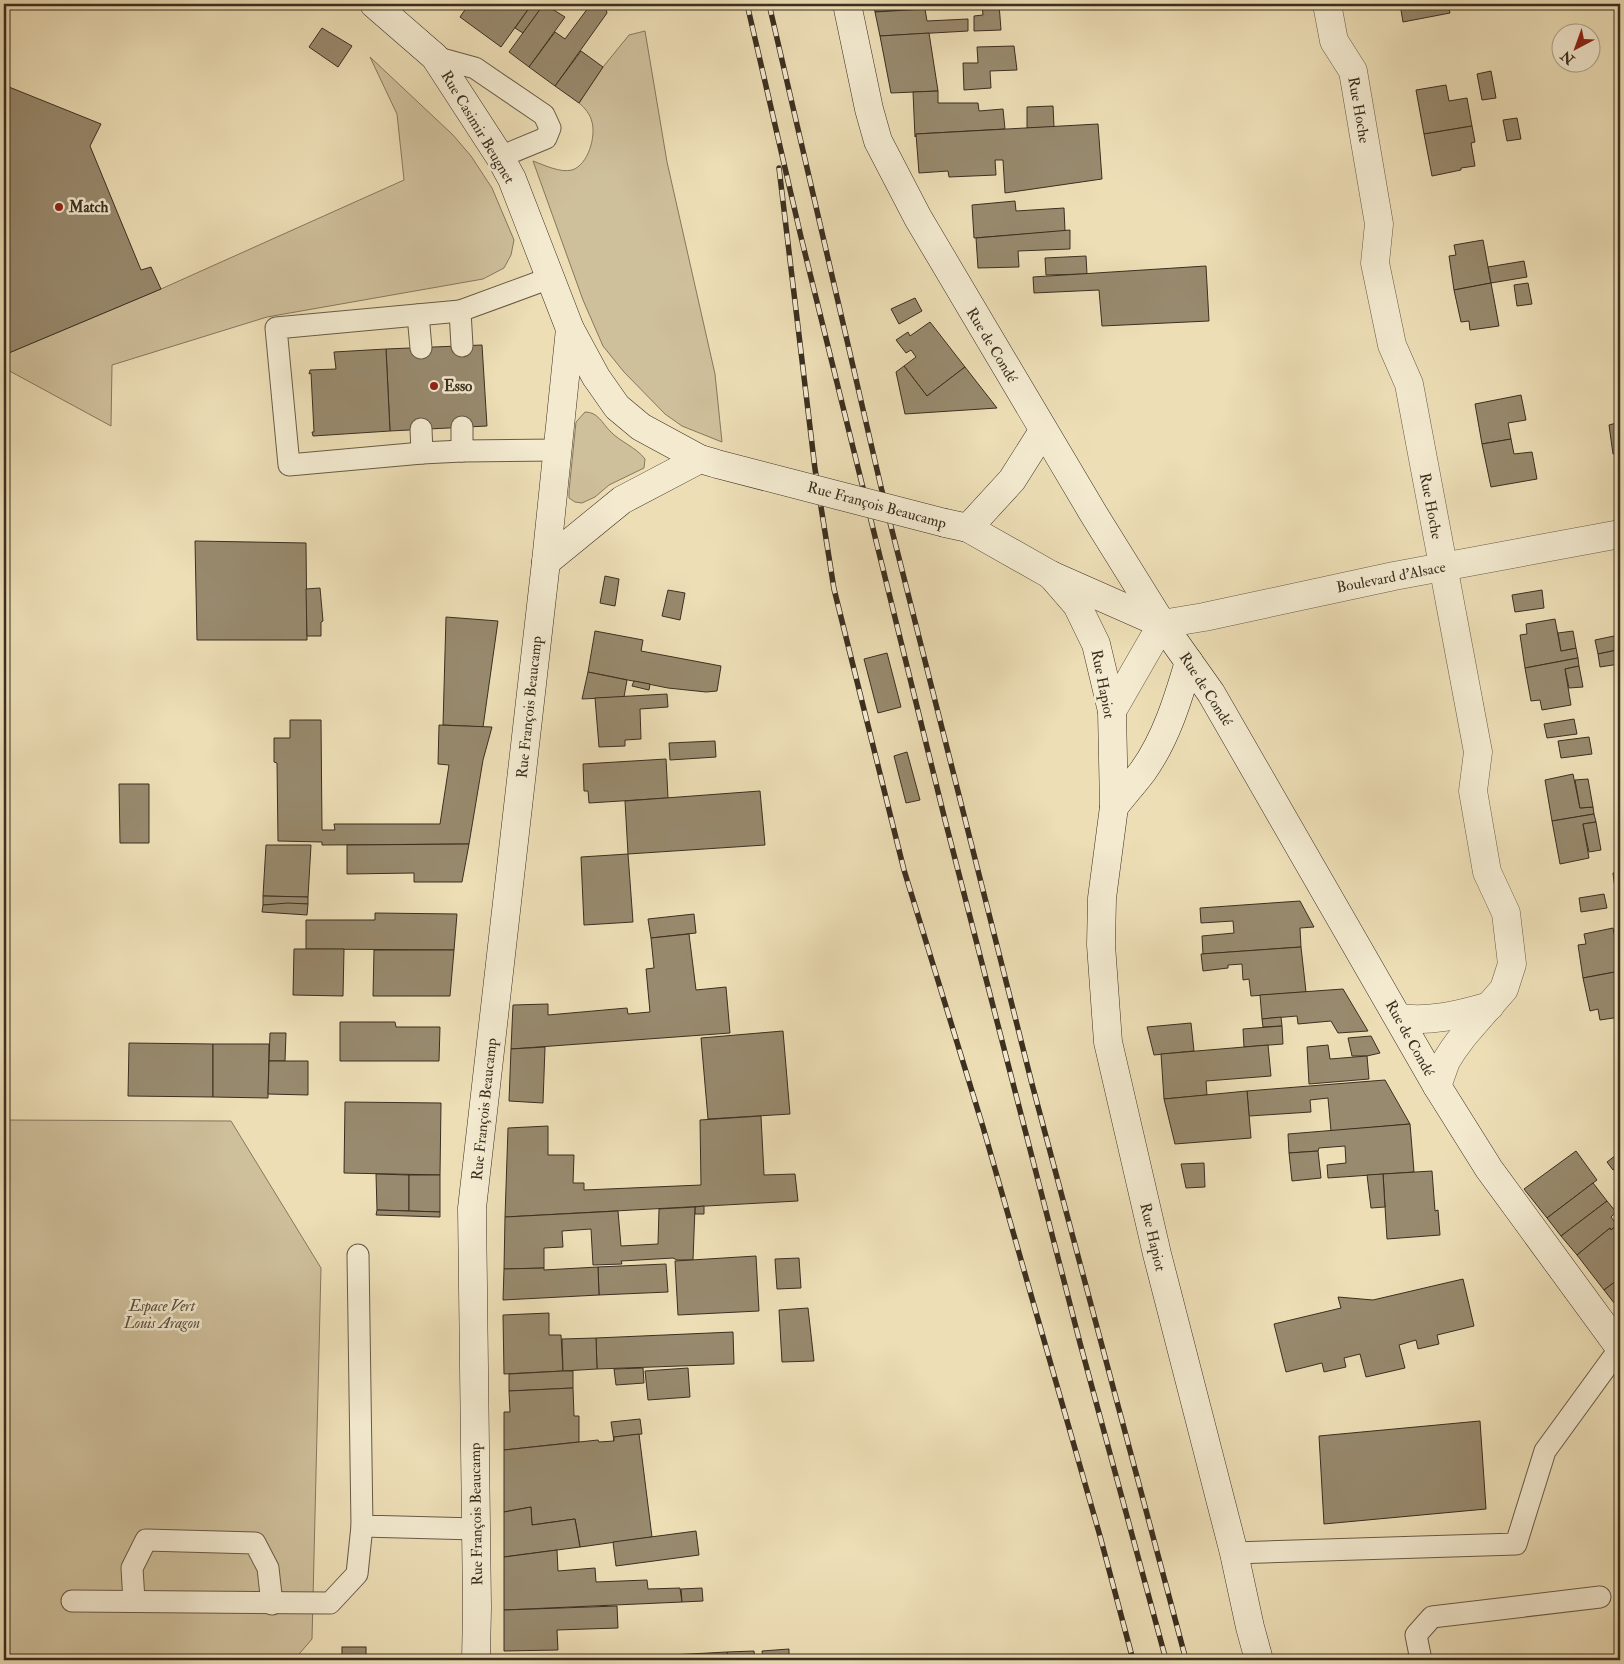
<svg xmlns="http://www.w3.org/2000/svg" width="1624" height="1664" font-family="'IM FELL Double Pica',serif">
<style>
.green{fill:#cfc09c;stroke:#85785e}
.building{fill:#988a6e;stroke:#3b2f20}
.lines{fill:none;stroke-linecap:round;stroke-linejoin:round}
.lane-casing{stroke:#685b46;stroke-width:23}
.street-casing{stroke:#685b46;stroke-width:29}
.secondary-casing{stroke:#3b2f20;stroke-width:29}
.lane{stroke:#f3ead0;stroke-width:21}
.street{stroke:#f3ead0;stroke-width:28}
.secondary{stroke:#f3ead0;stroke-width:28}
.rail-casing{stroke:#3b2f20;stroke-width:5.5}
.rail{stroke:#f3ead0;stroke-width:4;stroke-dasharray:11;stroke-linecap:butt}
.secondary-bridge-casing{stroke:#3b2f20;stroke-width:29;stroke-linecap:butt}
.secondary-bridge{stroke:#f3ead0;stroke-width:28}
.poi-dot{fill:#8f2418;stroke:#f3ead0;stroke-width:2}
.labels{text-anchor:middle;stroke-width:5;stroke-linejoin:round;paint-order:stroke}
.street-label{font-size:15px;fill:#3b2f20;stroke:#f3ead0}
.poi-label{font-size:15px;font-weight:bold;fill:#3b2f20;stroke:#f3ead0;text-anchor:start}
.park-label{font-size:15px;font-style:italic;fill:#594c39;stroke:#f3ead0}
</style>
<rect width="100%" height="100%" fill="#eddeb6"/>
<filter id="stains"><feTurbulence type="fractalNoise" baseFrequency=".004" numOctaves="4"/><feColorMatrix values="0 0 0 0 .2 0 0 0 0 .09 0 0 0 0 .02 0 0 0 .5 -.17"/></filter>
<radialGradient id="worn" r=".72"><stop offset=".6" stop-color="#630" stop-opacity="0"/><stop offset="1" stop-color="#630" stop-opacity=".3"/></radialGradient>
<g class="green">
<path d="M645,31L667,162L715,374L722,442L682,426L665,414L624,372L603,346L583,300L533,161C544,165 560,173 572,170C588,165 596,137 592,122C590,114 585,108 579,103L603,67L629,35Z"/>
<path d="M370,57L453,135L471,156L492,188L514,240L511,255L504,268L483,279L267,317L112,365L111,426L4,368V355L161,289L404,180L397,114Z"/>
<path d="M585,412C598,412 602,423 610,431C620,442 636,447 645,459L644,468L609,485L595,497L582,503L575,502L569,498V491L576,422Z"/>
<path d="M4,1120L231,1121L321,1268L312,1639L294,1660H4Z"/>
</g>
<g class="building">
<path d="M469,4H532L501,47L460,17Z"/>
<path d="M532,4H544L523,33L515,28Z"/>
<path d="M544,4L565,17L529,67L509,52Z"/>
<path d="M591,4H603L605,5L607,13L555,86L529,67L555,32L565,39Z"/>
<path d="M874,4H964L952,5V7L875,12Z"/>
<path d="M999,4L1001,30L974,31V16L983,15L982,5Z"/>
<path d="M1400,4H1448L1450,13L1403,22Z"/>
<path d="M925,9L927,21L968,19V31L880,36L875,12Z"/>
<path d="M322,28L352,46L338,67L309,47Z"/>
<path d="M929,33L938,91L891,93L880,36Z"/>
<path d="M1014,46L1017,70L990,71L991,88L964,90L963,63H978L977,47Z"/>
<path d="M581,51L603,67L579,103L555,86Z"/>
<path d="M1491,71L1496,98L1482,100L1477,74Z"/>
<path d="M4,85L101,124L90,146L141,270L151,267L161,289L4,355Z"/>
<path d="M1446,85L1449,101L1467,98L1472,126L1424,134L1416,90Z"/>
<path d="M938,91V103H978L979,111L1003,109L1005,129L916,134V136L915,137L913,92Z"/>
<path d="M1053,106L1054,127L1027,128V107Z"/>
<path d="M1517,118L1521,139L1507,141L1503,120Z"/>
<path d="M1098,124L1102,179L1005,193L1003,160H995L996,175L949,177L948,171L919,173L916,134Z"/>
<path d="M1472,126L1475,142L1471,143L1475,166L1461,168V170L1432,176L1424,134Z"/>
<path d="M1015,201L1016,211L1064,208L1065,231L974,238L972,205Z"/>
<path d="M1070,230V249L1018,251L1019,267L978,268L976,238Z"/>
<path d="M1483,240L1491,283L1454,290L1449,256L1456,255L1454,245Z"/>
<path d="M1086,256L1087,274L1046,275L1045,258Z"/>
<path d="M1524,261L1527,277L1491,283L1488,267Z"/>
<path d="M1206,266L1209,321L1102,326L1099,290L1034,293L1033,277Z"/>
<path d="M1491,283L1499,326L1470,330L1469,321L1461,322L1454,290Z"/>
<path d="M1528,283L1532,304L1517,306L1514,285Z"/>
<path d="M915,298L922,311L899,324L891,309Z"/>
<path d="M930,322L965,367L927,396L904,366L916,357L911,350L906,353L896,340L908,332L910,336Z"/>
<path d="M482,345L487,426L390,431L386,349Z"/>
<path d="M386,349L390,431L313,436L312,432H314L311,373L309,374L310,370L336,369L334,352Z"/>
<path d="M904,366L927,396L965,367L997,408L905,414L896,372Z"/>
<path d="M1521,395L1526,420L1508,423L1511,439L1482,444L1475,404Z"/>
<path d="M1620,422V453L1613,454L1609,425Z"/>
<path d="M1511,439L1514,454L1532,452L1537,479L1491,487L1482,444Z"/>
<path d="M195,541L306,543L307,640H197Z"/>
<path d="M605,576L619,579L615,606L600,603Z"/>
<path d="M320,588L323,621L321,622V636H307L306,589Z"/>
<path d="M668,590L685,593L680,620L662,616Z"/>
<path d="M1542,590L1544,608L1515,612L1512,595Z"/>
<path d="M446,617L498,621L483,727L443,725Z"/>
<path d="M1555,619L1561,651L1576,648L1578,658L1525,668L1520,635L1527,634L1526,624Z"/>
<path d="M595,631L643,640L641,651L721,666L717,691L706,692L668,688L588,672Z"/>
<path d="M1573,631L1576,648L1561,651L1558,633Z"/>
<path d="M1614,636L1617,650L1598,654L1595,640Z"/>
<path d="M1617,650L1619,664L1600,667L1598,654Z"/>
<path d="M887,653L901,707L878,713L864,659Z"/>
<path d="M1578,658L1579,666L1565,669L1571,705L1542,710L1540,700L1531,701L1525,668Z"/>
<path d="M1579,666L1583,687L1569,688L1565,669Z"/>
<path d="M588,672L627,680L624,697L582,699Z"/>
<path d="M634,681L650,684L649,690L632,686Z"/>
<path d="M667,694L668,707L640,709L641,739L625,740V746L599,747L595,698Z"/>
<path d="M1574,719L1577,734L1547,738L1544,724Z"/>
<path d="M290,720H321L322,830H335L334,824H440L449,765L438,764L439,725L492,727L483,760L469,844L322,845V842L278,841L277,763L274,762V738H290Z"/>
<path d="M1589,737L1592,754L1561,758L1558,741Z"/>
<path d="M715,741L716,757L670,760L669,743Z"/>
<path d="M907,752L920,800L906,803L894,756Z"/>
<path d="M666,759L668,798L589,803L588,791H584L583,764Z"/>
<path d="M1573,774L1580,808L1593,807L1594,814L1552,821L1545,780Z"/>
<path d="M1588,779L1593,807L1580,808L1575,780Z"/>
<path d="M119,784H149V843H120Z"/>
<path d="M760,791L765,845L628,854L625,801Z"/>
<path d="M1615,794H1620V809L1617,810Z"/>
<path d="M1594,814L1596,822L1583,824L1589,858L1560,864L1552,821Z"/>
<path d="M1596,822L1601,850L1589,852L1583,824Z"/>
<path d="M469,844L462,882H414V873L347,874V845Z"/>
<path d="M266,845H311L308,897L263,896Z"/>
<path d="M628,854L633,922L584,925L581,857Z"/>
<path d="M1620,872V888L1615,889L1613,873Z"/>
<path d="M1604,894L1607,908L1581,912L1579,898Z"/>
<path d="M263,896L308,897V904L263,905Z"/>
<path d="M1300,901L1314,927L1300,928L1301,947L1203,954L1202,936L1234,933L1233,921L1201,923L1200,908Z"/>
<path d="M288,903L308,904L307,915L262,912L263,905Z"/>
<path d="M375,913L457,914L454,950L306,949V920H375Z"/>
<path d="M694,914L696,933L651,938L648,919Z"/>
<path d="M1613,928L1616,944H1620V971L1583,978L1578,945L1586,944L1584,934Z"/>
<path d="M689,934L696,990L726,987L730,1033L511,1049L513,1005L548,1004V1015L627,1008L628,1014L650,1012L646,969L654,968L651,938Z"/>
<path d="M1301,947L1306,992L1251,996L1249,979L1243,980L1242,964L1228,965V968L1203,971L1201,954Z"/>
<path d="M294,949H344L343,996L293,995Z"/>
<path d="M374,950H454L450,996H373Z"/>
<path d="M1620,971V1017L1600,1020L1598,1009L1590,1011L1583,978Z"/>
<path d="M1343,989L1368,1031L1338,1033L1331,1021L1298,1024L1297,1016L1262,1019L1260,995Z"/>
<path d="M1281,1017L1282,1026L1263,1027L1262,1019Z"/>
<path d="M340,1022H395L396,1027H440L439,1061H340Z"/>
<path d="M1191,1023L1194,1051L1154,1055L1147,1027Z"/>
<path d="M1282,1026L1283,1044L1244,1047L1243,1029Z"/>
<path d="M783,1031L790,1114L708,1119L701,1038Z"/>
<path d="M270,1033H286L285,1061H269Z"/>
<path d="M1371,1036L1380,1053L1367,1056H1352L1348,1038Z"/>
<path d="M129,1043L213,1044V1097L128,1096Z"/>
<path d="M213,1044H269L268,1098L213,1097Z"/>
<path d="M1268,1045L1271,1076L1206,1081L1207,1095L1164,1099L1161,1054Z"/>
<path d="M1328,1045L1330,1059L1367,1056L1369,1079L1309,1084L1307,1047Z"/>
<path d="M545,1047L543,1103L509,1101L511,1049Z"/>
<path d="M269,1061H308V1095L268,1094Z"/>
<path d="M1385,1080L1410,1124L1331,1131L1328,1098L1310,1100L1311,1112L1249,1116L1247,1091Z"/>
<path d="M1247,1091L1251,1138L1175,1144L1164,1099Z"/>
<path d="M345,1102L441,1103L440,1175L344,1173Z"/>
<path d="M761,1116L764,1175L795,1174L798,1201L505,1217L508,1128L548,1126V1155H574L573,1183H584V1190L701,1185L700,1120Z"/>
<path d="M1410,1124L1414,1172L1328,1178L1327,1165L1346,1163L1345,1146L1319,1148L1318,1151L1289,1153L1288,1134Z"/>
<path d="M1318,1151L1321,1178L1292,1181L1289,1153Z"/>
<path d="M1576,1151L1597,1180L1547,1218L1524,1189Z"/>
<path d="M1620,1152V1164L1613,1170L1607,1162Z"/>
<path d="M1204,1163L1205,1187L1186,1188L1181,1164Z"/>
<path d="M1432,1171L1435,1211L1438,1210L1440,1235L1387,1239L1383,1174Z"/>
<path d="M376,1174L409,1175V1211L377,1210Z"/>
<path d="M1383,1174L1385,1207L1371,1208L1367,1175Z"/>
<path d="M409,1175H440V1212L409,1211Z"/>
<path d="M1593,1183L1607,1201L1561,1236L1547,1218Z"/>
<path d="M1607,1201L1616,1212L1611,1217L1617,1225L1611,1230L1610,1228L1577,1255L1561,1236Z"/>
<path d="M704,1206V1214H695V1207Z"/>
<path d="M695,1207L693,1260H677L673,1258L621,1261L622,1264L593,1265L591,1229L562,1231L563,1247L544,1248V1268L504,1269L505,1217L618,1211L621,1246L658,1244L659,1209Z"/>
<path d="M377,1210L440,1212V1217L376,1215Z"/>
<path d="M1620,1223V1278L1604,1290L1577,1255L1610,1228L1611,1230Z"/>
<path d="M756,1256L759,1311L678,1315L675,1261Z"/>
<path d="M799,1258L801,1288L777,1289L775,1259Z"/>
<path d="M666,1264L668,1292L599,1295L598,1267Z"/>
<path d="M598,1267L599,1295L503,1300L504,1269L544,1268V1270Z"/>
<path d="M1620,1278V1306L1618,1308L1604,1290Z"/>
<path d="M1463,1279L1474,1326L1437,1335L1439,1344L1418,1349L1416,1340L1399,1345L1405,1368L1366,1377L1360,1354L1344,1358L1346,1367L1324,1372L1322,1363L1286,1372L1274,1324L1341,1308L1338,1297L1373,1300Z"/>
<path d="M808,1308L814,1361L782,1362L779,1310Z"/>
<path d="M549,1313V1335H561L563,1371L504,1374L503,1315Z"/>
<path d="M733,1332L734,1364L597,1369L596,1338Z"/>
<path d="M596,1338L597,1369L563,1371L562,1339Z"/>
<path d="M643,1368L644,1383L616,1385L614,1369Z"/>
<path d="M688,1368L690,1397L648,1400L645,1371Z"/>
<path d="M563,1371H573V1388L509,1391V1374Z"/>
<path d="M573,1388L574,1416H579V1442L504,1450V1412H510L509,1391Z"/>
<path d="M640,1419L642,1434L614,1437V1441L611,1422Z"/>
<path d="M1480,1421L1486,1509L1324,1524L1319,1436Z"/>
<path d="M639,1434L652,1537L580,1547L575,1519L532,1525L531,1507L504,1512V1450L598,1440L599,1442L614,1441V1437Z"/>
<path d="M531,1507L532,1525L575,1519L580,1547L504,1557V1512Z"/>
<path d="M696,1531L699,1555L616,1566L613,1542Z"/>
<path d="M557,1550L558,1571L595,1568L596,1582L647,1580L648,1589L680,1588L682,1602L504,1610V1557Z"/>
<path d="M702,1588L703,1601L682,1602L681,1589Z"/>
<path d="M617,1606L618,1628L557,1630L558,1650L504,1651V1610Z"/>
<rect x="342" y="1647" width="24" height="13"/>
<path d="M789,1649V1660H763L762,1651Z"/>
<path d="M754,1651L755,1660H728L727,1652Z"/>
<path d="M727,1652L728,1660H690L689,1654Z"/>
<path d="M689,1654L690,1660H650V1656Z"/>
<path d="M650,1656V1660H617V1658Z"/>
</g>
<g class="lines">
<g class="lane-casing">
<g id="lane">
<path d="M435,57L475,68L544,115L550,128L546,138L500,157"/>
<path d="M418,315L421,348"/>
<path d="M462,346L460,311L550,278"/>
<path d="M462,427V451L557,450"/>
<path d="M421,429L422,453L462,451"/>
<path d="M422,453L289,465L276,328L460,311"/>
<path d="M358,1255L362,1526L476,1529"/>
<path d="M1234,1553L1516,1544L1545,1451L1620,1348"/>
<path d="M72,1601L330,1603L357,1574L362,1526"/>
<path d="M134,1601L132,1568L146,1540L255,1543L268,1568L272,1604"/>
<path d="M1421,1660L1416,1635L1432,1617L1600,1597"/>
</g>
</g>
<g class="street-casing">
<g id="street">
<path d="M1327,4L1334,41L1353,71L1379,224L1375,263L1392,345L1409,384L1478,752L1473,791L1487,872L1506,913L1512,964L1504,989L1464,1035L1453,1050L1446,1061L1437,1086"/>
<path d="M1112,711L1162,624L1204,617L1394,576L1620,534"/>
<path d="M1399,1018C1431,1022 1459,1015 1490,1006"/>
</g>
</g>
<g class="secondary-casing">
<g id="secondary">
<path d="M374,4L435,57L500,157L512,179L570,329L596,377L617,407L641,427L700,459L714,463"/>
<path d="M847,4L869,109L878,141L918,218L1093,513L1162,624L1211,693L1437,1086L1489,1169L1620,1348"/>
<path d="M945,523L968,528L1051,575L1162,624"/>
<path d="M968,528L1012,480L1043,431"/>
<path d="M546,562L570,329"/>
<path d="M1051,575L1077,605L1096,644L1112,711L1114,807L1102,898L1101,945L1108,1042L1157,1254L1234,1553L1250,1627L1259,1660"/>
<path d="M1114,807C1123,795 1134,783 1143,771C1166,739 1178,699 1189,662"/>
<path d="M476,1660L477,1607L472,1208L546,562L622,500L700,459"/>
</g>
</g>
<use href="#lane" class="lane"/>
<use href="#street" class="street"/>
<use href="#secondary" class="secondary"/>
<g class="rail-casing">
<g id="rail">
<path d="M747,4L801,237L945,820L1080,1343L1166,1660"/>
<path d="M769,4L881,487L1032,1084L1186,1660"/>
<path d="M779,168L815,469L834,589L904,870L983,1127L1100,1536L1133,1660"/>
</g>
</g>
<use href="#rail" class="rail"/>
<g class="secondary-bridge-casing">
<path id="secondary-bridge" d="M717,464L945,523"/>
</g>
<use href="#secondary-bridge" class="secondary-bridge"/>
</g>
<g class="poi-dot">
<circle cx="59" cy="207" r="5"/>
<circle cx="434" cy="386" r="5"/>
</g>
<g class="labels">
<g class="street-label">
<text transform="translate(1359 110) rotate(80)" y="5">Rue Hoche</text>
<text transform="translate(478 127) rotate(59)" y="5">Rue Casimir Beugnet</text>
<text transform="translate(992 345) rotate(59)" y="5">Rue de Condé</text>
<text transform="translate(877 505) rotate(15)" y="5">Rue François Beaucamp</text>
<text transform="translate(1431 506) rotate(79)" y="5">Rue Hoche</text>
<text transform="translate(1391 577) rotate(-11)" y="5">Boulevard d'Alsace</text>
<text transform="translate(1103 684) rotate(79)" y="5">Rue Hapiot</text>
<text transform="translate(1206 689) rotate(57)" y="5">Rue de Condé</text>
<text transform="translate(529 707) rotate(-84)" y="5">Rue François Beaucamp</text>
<text transform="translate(1410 1038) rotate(61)" y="5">Rue de Condé</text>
<text transform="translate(484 1109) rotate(-84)" y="5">Rue François Beaucamp</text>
<text transform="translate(1153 1237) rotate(77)" y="5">Rue Hapiot</text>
<text transform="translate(476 1514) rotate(-91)" y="5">Rue François Beaucamp</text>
</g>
<g class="poi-label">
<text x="69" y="212">Match</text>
<text x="444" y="391">Esso</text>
</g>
<g class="park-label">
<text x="162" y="1311">Espace Vert<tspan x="162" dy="17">Louis Aragon</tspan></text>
</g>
</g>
<rect width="1624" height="1664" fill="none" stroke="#eddeb6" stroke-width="20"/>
<rect x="5" y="5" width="1614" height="1654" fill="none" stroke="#3b2f20" stroke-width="2.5"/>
<rect x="10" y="10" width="1604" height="1644" fill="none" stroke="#3b2f20"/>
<g transform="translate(1576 48) rotate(221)"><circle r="24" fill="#f3ead0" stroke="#a99f8a"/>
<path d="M0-4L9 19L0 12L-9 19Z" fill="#8f2418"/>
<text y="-8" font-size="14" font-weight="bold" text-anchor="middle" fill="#3b2f20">N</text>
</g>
<rect width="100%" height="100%" filter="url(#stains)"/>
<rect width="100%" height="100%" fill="url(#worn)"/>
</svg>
